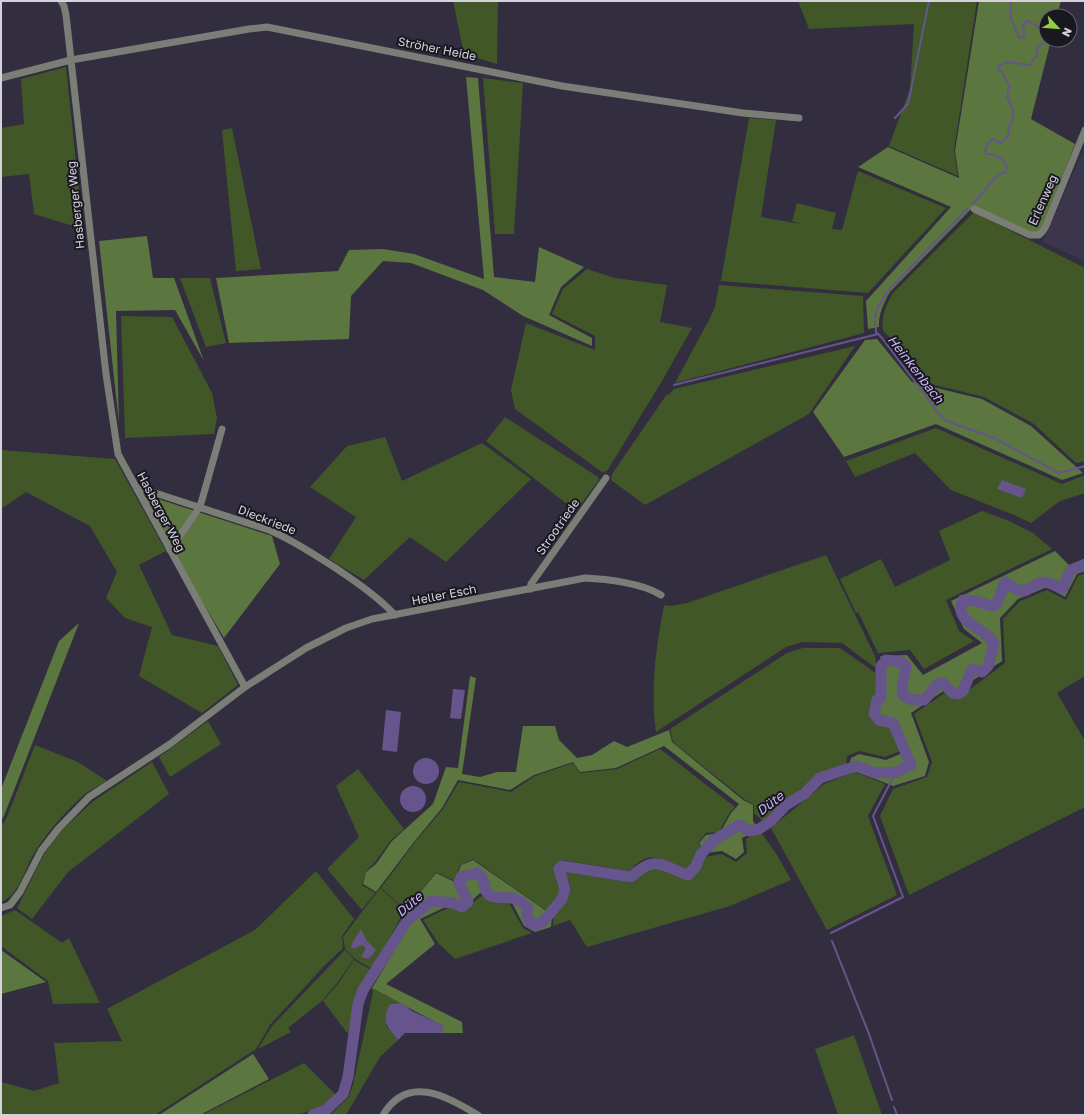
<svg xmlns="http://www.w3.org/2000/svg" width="1086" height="1116" font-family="'Golos Text',sans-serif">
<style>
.built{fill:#3c364d}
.green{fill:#415727}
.forest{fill:#5b763e}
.water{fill:#66558c}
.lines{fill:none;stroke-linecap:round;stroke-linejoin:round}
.stream{stroke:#66558c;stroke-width:2}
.river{stroke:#66558c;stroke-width:11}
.street{stroke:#7a7e76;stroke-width:7}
.labels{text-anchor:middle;stroke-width:4;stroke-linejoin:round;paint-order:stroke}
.street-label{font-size:12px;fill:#d5d2dd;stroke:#19171f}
.water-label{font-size:13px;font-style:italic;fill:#c9b6f8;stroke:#19171f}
</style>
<rect width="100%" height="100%" fill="#322e3f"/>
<path class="built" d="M1085,146V261L1043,242Z"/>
<g class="green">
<path d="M453,1H498L497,64L464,54Z"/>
<path d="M798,1H977L954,150L958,176L889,146L910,89L914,24L809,29Z"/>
<path d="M66,67L83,229L34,214L29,174L1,177V128L24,124L21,79Z"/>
<path d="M483,78L523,83L514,234H495Z"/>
<path d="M749,118L776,120L761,217L801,224L792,221L797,203L836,213L832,229L842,230L858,171L946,208L868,293L721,281Z"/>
<path d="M232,128L261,269L236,271L222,130Z"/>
<path d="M974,212L1085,268V461L1076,463L1034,424L984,397L931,384L883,330C881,317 886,303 894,292Z"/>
<path d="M587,269L615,278L667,285L660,322L692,328L662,381L607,471L602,472L515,409L511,390L526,323L595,350V336L552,314L563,289Z"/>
<path d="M180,278H210L226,343L206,347Z"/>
<path d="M719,285L863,296L864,333L675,383L710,318L715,307Z"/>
<path d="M121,316L172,317L212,393L217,418L214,434L125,438Z"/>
<path d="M855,346L809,414L645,505L611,480L612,474L667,394L669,395L674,389Z"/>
<path d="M505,417L598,477L599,480L576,511L486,441Z"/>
<path d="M936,428L1062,484L1085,475V493L1060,501L1031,523L1014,515L951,490L915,453L855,477L846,461Z"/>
<path d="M385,437L402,481L482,443L531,479L446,562L410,537L364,580L329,559L356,517L310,487L347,446Z"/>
<path d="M1,450L115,459L166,551L139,565L172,635L218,646L238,685L202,713L139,676L152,627L125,618L106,598L117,572L90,526L26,492L1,509Z"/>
<path d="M982,511L1009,521L1033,533L1052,549L946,600L959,631L974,641L924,669L910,650L878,653L858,612L856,613L840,579L881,559L895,587L950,560L939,531Z"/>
<path d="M826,555L875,656L877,669L842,643L803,642L786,647L656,732C650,690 656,647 664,606L666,605L671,606L687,603Z"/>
<path d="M1085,573V676L1057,693L1085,741V807L909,895L880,816L893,789L927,777L932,762L914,714L946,692L952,697L958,698L1005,663L1003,619L1020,601L1047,590L1066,600L1078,576Z"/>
<path d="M803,648H840L877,674V695L874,699L870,716L877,724L890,726L900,751L885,757L859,751L847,756L846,764L817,775L763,821L754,813V805L744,799L673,742L670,729L787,653Z"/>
<path d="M208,721L221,744L170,777L159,757Z"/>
<path d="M35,745L78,762L107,781C100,785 92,789 85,794C68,809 51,828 38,847C26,863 21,895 1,902V827L7,817Z"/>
<path d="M660,749L735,807L730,812L719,832L706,833L698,843L701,848L694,864L687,869C678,865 656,855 647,858C639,861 634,866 629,871L563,860L554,869C562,893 564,892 547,911L473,859L460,865L455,881L436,872L406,910L381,888L415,842L443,809L459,782L511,792L535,776L573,763L580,773L617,769Z"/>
<path d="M152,762L169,794L68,872L32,919L17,908L44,854L60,832L92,802Z"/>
<path d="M358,769L404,829L391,840L375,862L366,871L362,885L375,893L362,910L327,869L359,837L336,786Z"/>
<path d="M855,772L885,784L868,816L897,895L827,930L771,828L824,784Z"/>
<path d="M761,832L777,855L791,880L730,906L587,947L570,920L553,926L554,915L566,902L571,888L565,872L633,883C636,879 640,874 644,871C659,862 674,875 688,880L700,869L705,857L722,854L736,862L747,853L746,839Z"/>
<path d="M316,871L354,919L342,936L343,948L323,967L270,1025L256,1049L155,1115H1V1082L34,1091L59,1083L54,1043L122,1041L107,1009L255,930Z"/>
<path d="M380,888L405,910L372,969L355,959L345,949L343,937Z"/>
<path d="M481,896L495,902L509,903L523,928L532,933L455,959L439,944L423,920L452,906L464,911Z"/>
<path d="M15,910L62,943L69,938L100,1003L53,1004L48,981L1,946V916Z"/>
<path d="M345,950L354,959L337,983L322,1001L288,1028L291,1032L258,1049L272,1026Z"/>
<path d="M354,960L371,970L359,989L354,1003L348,1034L323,1001L338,984Z"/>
<path d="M372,988L402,1003L390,1004L386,1026L398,1040L380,1057L346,1115H330L348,1098L353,1085L373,992Z"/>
<path d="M854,1035L882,1115H838L815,1049Z"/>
<path d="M304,1063L336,1095L324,1105L304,1113L293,1115H202Z"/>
</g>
<g class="forest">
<path d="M979,1H1061L1057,16H1046V40H1051L1031,119L1075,144L1042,230L1037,233H1030L974,206L890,292C884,302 878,316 879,327L868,329L866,301L951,207L858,167L888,147L959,178L955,151Z"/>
<path d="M466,77L478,78L494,277L535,282L539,247L584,267L561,287L549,315L592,338V346L523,316L483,290L411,263L383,261L351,296L349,339L229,343L216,278L338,271L349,250L383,249L414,254L484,279Z"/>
<path d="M147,236L153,278H174L204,361L175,310L116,311L119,423L99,241Z"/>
<path d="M877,339L912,382L982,399L1031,426L1083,473L1062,480L936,424L844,457L813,412L865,340Z"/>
<path d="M149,496L272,536L280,564L224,638L142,501Z"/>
<path d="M1055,551L1069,565L1085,559V571L1077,574L1065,597L1047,587L1018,599L1000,618L1002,661L960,689L955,690L951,686L911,713L929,762L925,776L893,786L855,771L848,773L851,758L859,754L886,760L907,751L895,721L881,718L878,713L880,703L885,699V667L880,656L907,655L923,675L982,643L964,629L951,601Z"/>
<path d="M79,623L4,816L1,821V789L59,641Z"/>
<path d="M470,676L476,678L462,774L480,777L497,772H516L523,726H555L559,740L577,758L592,755L614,741L627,747L669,730L672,742L743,800L753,805V821L759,830L742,838L744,852L736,859L722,851L705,853L699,843L706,835L720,833L731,813L739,804L664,746L616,768L580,772L573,762L534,775L510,790L458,780L442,808L414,842L376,892L363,884L366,872L376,864L392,841L433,804L446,767L458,768Z"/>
<path d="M473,860L552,915L551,927L535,932L524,926L511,901L496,900L480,893L463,909L452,904L420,919L435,944L386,984L462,1022L463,1033H442L443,1026C419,1014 396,1000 372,988L409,926L406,910L436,873L455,882L461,865Z"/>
<path d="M1,950L46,982L1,994Z"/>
<path d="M253,1054L269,1079L200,1115H159Z"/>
</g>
<g class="water">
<path d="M1002,480L1026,489L1022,498L997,489Z"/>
<path d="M453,689L465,690L461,719L450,718Z"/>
<path d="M386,710L401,712L397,752L382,750Z"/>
<circle cx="426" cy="771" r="13"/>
<circle cx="413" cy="799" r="13"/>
<path d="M361,929L367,941L376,950L369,959L361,957L366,948L362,945L354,949L351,947C352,941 358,935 361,929Z"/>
<path d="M402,1003L412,1011L444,1026L442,1033H405L398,1040C386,1026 381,1022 390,1004Z"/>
</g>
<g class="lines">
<g class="stream">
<path d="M895,118L908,104L929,1"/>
<path d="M972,205L998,175L1006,172C1010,162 996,153 987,154L985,151C987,144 988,142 994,139L1000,143L1003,141L1008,136L1009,127L1013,119L1012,108L1007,96L1009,86L1003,73L999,70L998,67C1007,58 1020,65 1030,65L1036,56L1038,47L1046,41C1045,30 1036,24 1027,21L1023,25L1024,36L1022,38L1019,37L1010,17L1011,1"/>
<path d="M967,209L887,292L877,309L875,319L876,332L882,338L943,419L952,423L992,437L1059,473L1085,466"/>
<path d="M674,385L878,334"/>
<path d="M831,933L903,897L873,816L896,772"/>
<path d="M832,941L869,1034L892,1100"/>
<path d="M894,1107L897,1115"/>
</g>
<path class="river" d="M313,1115L326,1110L343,1094L348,1077L358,1004L363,990L407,921L431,901L453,903L462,907L468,902L459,883L461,877L477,873L482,877C484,882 484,891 489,895C496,899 505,897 512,898C519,899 523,904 528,908L527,915L530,923L535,925L543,922L562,899L565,889L559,869L562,866L631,877C655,854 662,866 688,875L696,866L701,854L714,840L739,825L749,831L759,829L771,821L786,805L804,794L820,778L856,766L875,773L896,772L911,765L893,723L879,720L874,714L877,700L881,697V666L886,660L901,662L906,666C905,679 900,682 903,695L912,700H924L939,683H943L953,693L958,694L963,691L972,669L982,672L988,666L994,644C992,641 990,638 988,636C976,626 954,619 963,600L975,601L992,606L997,604L1005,582L1018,590L1025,591C1043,580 1043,579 1062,589L1071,570L1085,564"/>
<g class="street">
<path d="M61,1L64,6L66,15L106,374L118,454L245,687"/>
<path d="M1,78L71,60L249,29L267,27L562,86L743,113L799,118"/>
<path d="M974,209L1030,235H1039L1043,231L1046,226L1085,130"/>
<path d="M137,489H143L269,530C293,540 313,554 334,567C356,582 377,596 395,615"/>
<path d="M170,550L199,508L202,500L222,429"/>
<path d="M530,589L531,584L606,478"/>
<path d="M1,908L10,905L20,892L41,851L58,829L89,797L170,744L245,687L306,648L346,628L372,619L585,578C606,579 642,583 661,595"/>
<path d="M383,1115C408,1073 447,1097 478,1115"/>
</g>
</g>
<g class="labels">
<g class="street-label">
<text transform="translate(437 49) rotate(11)" y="4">Ströher Heide</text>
<text transform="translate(1043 200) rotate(-66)" y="4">Erlenweg</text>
<text transform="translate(76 205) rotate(-96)" y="4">Hasberger Weg</text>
<text transform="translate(161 512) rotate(62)" y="4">Hasberger Weg</text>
<text transform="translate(267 520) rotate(21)" y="4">Dieckriede</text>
<text transform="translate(558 527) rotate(-55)" y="4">Strootriede</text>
<text transform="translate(444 595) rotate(-11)" y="4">Heller Esch</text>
</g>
<g class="water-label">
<text transform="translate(916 369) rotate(52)" y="5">Heinkenbach</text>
<text transform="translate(770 803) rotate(-38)" y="5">Düte</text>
<text transform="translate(409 904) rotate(-41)" y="5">Düte</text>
</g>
</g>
<rect width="1086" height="1116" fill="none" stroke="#d5d2dd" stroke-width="4"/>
<g transform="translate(1058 28) rotate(116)"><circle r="19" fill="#19171f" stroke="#64626b"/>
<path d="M0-3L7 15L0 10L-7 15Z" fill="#91cd40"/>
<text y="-6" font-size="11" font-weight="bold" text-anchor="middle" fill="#d5d2dd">N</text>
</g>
</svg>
